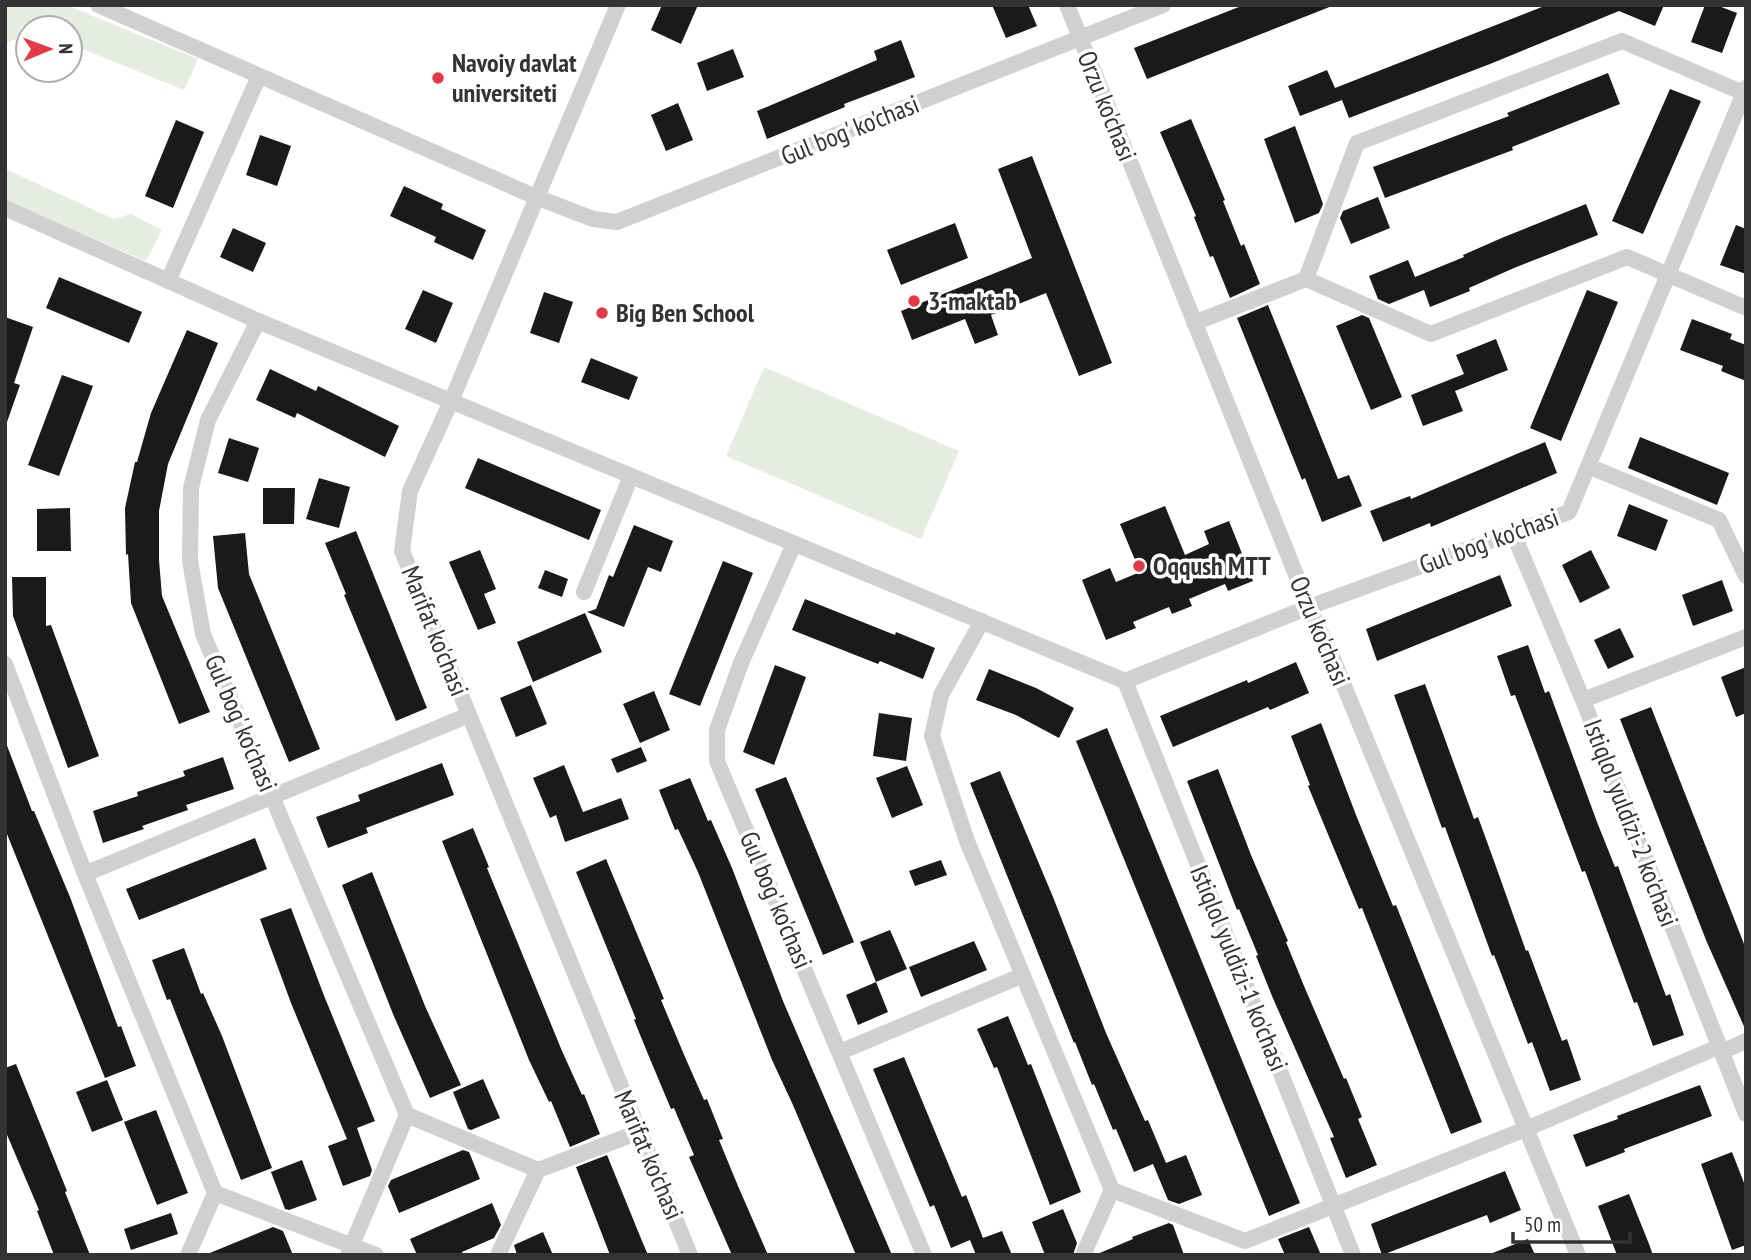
<svg xmlns="http://www.w3.org/2000/svg" width="1751" height="1260" font-family="'PT Sans Narrow',sans-serif">
<style>
.green{fill:#e6ecdf}
.building{fill:#1a1a1a}
.lines{fill:none;stroke-linecap:round;stroke-linejoin:round}
.minor{stroke:#d0d0d0;stroke-width:16}
.poi-dot{fill:#e63946;stroke:#fff;stroke-width:2.5}
.labels{text-anchor:middle;stroke-width:7;stroke-linejoin:round;paint-order:stroke}
.poi-label{font-size:26px;font-weight:bold;fill:#333;stroke:#fff;text-anchor:start}
.street-label{font-size:26px;fill:#333;stroke:#fff}
</style>
<rect width="100%" height="100%" fill="#fff"/>
<g class="green">
<path d="M5,5H66L198,59L184,90L70,44V28H28L22,26L16,39L5,43Z"/>
<path d="M5,169L114,219L131,214L162,230L146,261L5,200Z"/>
<path d="M764,367L959,451L921,539L726,456Z"/>
</g>
<g class="building">
<path d="M662,5H698L681,44L651,30Z"/>
<path d="M992,5H1028L1037,26L1006,38Z"/>
<path d="M1244,5L1332,6L1147,79L1134,48Z"/>
<path d="M1547,5H1664L1655,26L1619,11L1490,64L1349,118L1342,100L1300,116L1288,86L1327,70L1335,88Z"/>
<path d="M1705,5H1716L1737,13L1722,53L1691,42Z"/>
<path d="M901,40L915,77L844,104L845,107L767,139L757,111L877,60L874,51Z"/>
<path d="M733,49L744,77L707,91L697,63Z"/>
<path d="M1608,73L1620,104L1512,147L1513,150L1385,198L1373,167L1509,116L1507,113Z"/>
<path d="M1670,89L1701,101L1643,234L1612,221Z"/>
<path d="M678,103L693,140L666,151L651,115Z"/>
<path d="M1191,119L1225,200L1223,201L1241,246L1244,244L1260,284L1230,298L1213,256L1210,257L1194,217L1196,216L1160,132Z"/>
<path d="M176,120L204,132L173,208L145,196Z"/>
<path d="M1295,126L1323,204L1319,213L1295,223L1264,139Z"/>
<path d="M260,135L291,146L277,186L246,175Z"/>
<path d="M1032,156L1112,363L1079,376L1046,293L991,315L998,335L975,344L965,319L912,340L901,311L1032,258L998,169Z"/>
<path d="M404,186L443,204L441,209L486,230L473,260L434,242L436,237L390,216Z"/>
<path d="M1378,197L1390,228L1351,244L1340,218L1343,211Z"/>
<path d="M1586,204L1598,235L1514,268L1469,288L1470,291L1430,307L1424,290L1389,304L1378,299L1369,276L1408,260L1415,277L1464,257L1463,255L1504,237Z"/>
<path d="M955,223L968,258L901,285L887,250Z"/>
<path d="M1736,225L1746,229V274L1720,265Z"/>
<path d="M233,228L266,243L253,272L220,257Z"/>
<path d="M59,277L142,312L129,343L46,308Z"/>
<path d="M423,290L453,303L436,343L405,329Z"/>
<path d="M1587,290L1618,302L1561,441L1530,428Z"/>
<path d="M544,292L573,302L559,343L530,333Z"/>
<path d="M1268,305L1338,479L1349,475L1362,506L1322,522L1305,478L1302,480L1237,318Z"/>
<path d="M1362,315L1369,318L1402,397L1371,410L1336,326Z"/>
<path d="M5,317L33,327L14,383L20,385L7,422H5Z"/>
<path d="M1692,319L1732,334L1730,339L1746,345V381L1721,371L1723,366L1680,350Z"/>
<path d="M187,330L218,343L168,464L159,511V560L162,596L210,712L179,724L131,603L128,554L126,555L125,508L135,462H137L151,413Z"/>
<path d="M1496,339L1508,370L1455,391L1463,411L1423,426L1411,395L1464,374L1456,355Z"/>
<path d="M591,358L638,377L629,400L581,382Z"/>
<path d="M270,369L316,391L318,386L399,426L385,457L297,413L295,418L256,400Z"/>
<path d="M62,375L93,386L59,476L28,465Z"/>
<path d="M1640,437L1729,473L1717,505L1628,468Z"/>
<path d="M229,438L259,448L248,482L218,473Z"/>
<path d="M1545,442L1557,473L1431,527L1430,523L1383,542L1370,511L1410,496L1411,499Z"/>
<path d="M478,458L601,510L589,540L465,488Z"/>
<path d="M319,478L350,487L339,528L306,519Z"/>
<path d="M263,488H295L294,524H263Z"/>
<path d="M1629,504L1668,520L1656,551L1617,536Z"/>
<path d="M1165,506L1185,555L1209,544L1204,531L1229,521L1253,581L1228,591L1225,584L1189,599L1192,606L1172,614L1169,607L1133,622L1136,628L1106,640L1082,580L1110,568L1116,582L1140,572L1120,524Z"/>
<path d="M70,508L71,551H37V509Z"/>
<path d="M634,525L673,541L661,572L648,567L624,627L587,612L596,609L609,575L613,577Z"/>
<path d="M356,531L427,708L396,721L344,595L346,594L325,543Z"/>
<path d="M245,533L249,574L320,749L289,762L218,588L213,536Z"/>
<path d="M480,550L496,589L484,594L496,623L478,630L449,562Z"/>
<path d="M1591,550L1610,588L1580,603L1562,565Z"/>
<path d="M723,561L753,573L700,706L669,694Z"/>
<path d="M545,570L568,579L562,597L538,588Z"/>
<path d="M1500,575L1512,606L1377,661L1366,629Z"/>
<path d="M12,577H46V626L51,625L99,756L68,768L13,616Z"/>
<path d="M1722,580L1733,611L1693,626L1682,595Z"/>
<path d="M805,599L895,635L896,632L935,648L923,679L880,661L878,664L792,630Z"/>
<path d="M585,613L602,652L533,682L517,642Z"/>
<path d="M1620,628L1634,657L1608,669L1594,640Z"/>
<path d="M1528,645L1545,693L1549,691L1597,822L1615,867L1618,866L1666,996L1670,994L1684,1035L1653,1046L1637,1002L1634,1003L1585,871L1582,872L1515,695L1511,696L1497,656Z"/>
<path d="M1296,662L1309,693L1270,710L1268,707L1173,747L1160,716L1247,680L1248,683Z"/>
<path d="M775,665L806,677L774,765L743,752Z"/>
<path d="M1746,667V713L1736,717L1721,677Z"/>
<path d="M989,669L1036,688L1074,708L1059,738L1016,715L976,700Z"/>
<path d="M1425,684L1474,819L1478,817L1494,861L1526,951L1528,950L1562,1041L1567,1039L1581,1080L1550,1091L1532,1042L1528,1044L1494,955L1492,956L1445,827L1442,828L1394,695Z"/>
<path d="M531,685L547,724L516,737L500,698Z"/>
<path d="M654,691L670,730L640,743L623,704Z"/>
<path d="M1651,707L1746,949V1031L1706,940L1620,719Z"/>
<path d="M879,713L912,718L906,761L873,756Z"/>
<path d="M1321,723L1356,815L1393,906L1396,905L1482,1122L1451,1134L1362,908L1359,909L1308,786L1310,785L1291,736Z"/>
<path d="M1107,728L1300,1203L1269,1216L1076,741Z"/>
<path d="M6,743L32,811H34L70,897L118,1027L121,1026L136,1066L105,1078L5,829Z"/>
<path d="M641,747L647,761L617,773L611,759Z"/>
<path d="M223,757L234,789L186,805L188,810L142,826L144,829L103,843L93,811L138,796L137,792L185,776L183,771Z"/>
<path d="M442,763L454,795L366,828L368,833L328,848L316,817L360,801L358,795Z"/>
<path d="M564,765L583,812L621,798L629,819L565,842L556,815L550,818L533,778Z"/>
<path d="M907,766L923,805L892,818L876,778Z"/>
<path d="M1218,769L1251,855L1288,941L1286,942L1304,986L1344,1079L1346,1078L1362,1117L1358,1119L1377,1165L1346,1178L1330,1138L1334,1137L1272,996L1256,956L1258,955L1239,909L1237,910L1187,781Z"/>
<path d="M1000,771L1053,897L1106,1033L1145,1121L1148,1120L1166,1163L1186,1155L1202,1195L1179,1204L1168,1200L1153,1164L1134,1172L1116,1129L1113,1130L1094,1084L1092,1085L1075,1042L1074,1043L970,783Z"/>
<path d="M786,777L854,942L823,955L755,789Z"/>
<path d="M690,778L708,821L711,820L732,868L783,1001L892,1255H856L793,1105L772,1060L698,872L678,829L675,830L659,790Z"/>
<path d="M473,828L489,867L487,868L562,1051L582,1095L584,1094L600,1134L570,1147L551,1101L549,1102L529,1060L442,841Z"/>
<path d="M255,838L267,869L139,920L126,889Z"/>
<path d="M606,859L664,999L661,1000L685,1057L704,1100L707,1099L723,1139L719,1140L738,1186L768,1255H732L689,1157L694,1155L674,1108L671,1109L650,1059L634,1020L636,1019L576,872Z"/>
<path d="M941,860L947,875L915,886L909,871Z"/>
<path d="M372,872L425,1006L461,1085L430,1098L393,1014L342,885Z"/>
<path d="M291,908L323,993L375,1121L357,1128L372,1170L370,1176L343,1186L328,1146L347,1139L291,1003L260,919Z"/>
<path d="M890,930L907,969L876,982L860,942Z"/>
<path d="M974,941L987,970L921,997L909,967Z"/>
<path d="M184,948L201,994L203,993L222,1036L272,1168L241,1180L170,999L167,1000L152,960Z"/>
<path d="M876,982L888,1012L858,1025L846,995Z"/>
<path d="M1008,1016L1028,1065L1031,1064L1081,1192L1050,1205L997,1067L994,1068L977,1029Z"/>
<path d="M904,1057L962,1197L966,1195L983,1238L1002,1231L1012,1255H976L970,1240L951,1248L934,1205L930,1207L873,1069Z"/>
<path d="M16,1064L67,1191L65,1192L90,1255H54L37,1211L39,1210L5,1130V1068Z"/>
<path d="M483,1079L500,1118L471,1130L468,1129L453,1092Z"/>
<path d="M107,1080L123,1120L92,1132L76,1092Z"/>
<path d="M1700,1085L1712,1116L1624,1149L1625,1152L1586,1167L1573,1135L1618,1119L1617,1116Z"/>
<path d="M156,1110L188,1193L157,1205L124,1122Z"/>
<path d="M463,1150L469,1152L480,1179L399,1213L388,1186L391,1180Z"/>
<path d="M1732,1152L1746,1188V1245L1732,1250L1701,1164Z"/>
<path d="M607,1155L642,1241L648,1255H610L576,1167Z"/>
<path d="M302,1160L317,1200L289,1210L285,1209L271,1172Z"/>
<path d="M1505,1171L1521,1210L1490,1223L1487,1215L1382,1255L1371,1224Z"/>
<path d="M1629,1194L1649,1244L1653,1255H1617L1598,1206Z"/>
<path d="M492,1203L501,1225L494,1238L462,1252L463,1255H417L410,1239Z"/>
<path d="M1063,1209L1077,1243L1073,1255H1045L1032,1222Z"/>
<path d="M171,1213L178,1234L131,1250L124,1229Z"/>
<path d="M1169,1223L1173,1225L1184,1255H1095L1133,1239L1132,1237Z"/>
<path d="M273,1227L283,1231L293,1255H205Z"/>
<path d="M1309,1227L1321,1255H1285L1278,1239Z"/>
<path d="M543,1232L553,1255H517L514,1245Z"/>
<path d="M1528,1239L1535,1255H1490V1254Z"/>
</g>
<g class="lines">
<g class="minor">
<path d="M98,5L536,197L593,219L617,222L1163,5"/>
<path d="M618,5L452,399L410,491L402,551L690,1255"/>
<path d="M1067,5L1309,607L1333,659L1578,1255"/>
<path d="M5,208L258,321L1125,681L1309,607L1569,512L1746,88"/>
<path d="M1306,279L1357,143L1622,41L1746,94"/>
<path d="M168,281L259,76"/>
<path d="M258,321L208,420L191,488L190,561L203,634L407,1115"/>
<path d="M1194,323L1306,279L1431,334L1627,257L1746,308"/>
<path d="M1588,466L1719,520L1746,576"/>
<path d="M1513,533L1583,700L1746,1114"/>
<path d="M794,544L741,663L717,730V761L924,1255"/>
<path d="M584,592L631,476"/>
<path d="M982,621L941,695L932,736L967,841L1112,1190"/>
<path d="M5,664L85,874L215,1193"/>
<path d="M1125,681L1353,1255"/>
<path d="M1583,700L1746,637"/>
<path d="M85,874L469,715"/>
<path d="M840,1052L1021,976"/>
<path d="M1721,1052L1746,1041"/>
<path d="M407,1115L538,1170L639,1132"/>
<path d="M1112,1190L1245,1241L1526,1129L1718,1047"/>
<path d="M215,1193L376,1255"/>
<path d="M349,1252L407,1115"/>
<path d="M188,1255L215,1193"/>
<path d="M498,1255L538,1170"/>
<path d="M1083,1255L1112,1190"/>
</g>
</g>
<g class="poi-dot">
<circle cx="438" cy="78" r="7"/>
<circle cx="914" cy="301" r="7"/>
<circle cx="602" cy="313" r="7"/>
<circle cx="1139" cy="566" r="7"/>
</g>
<g class="labels">
<g class="poi-label">
<text x="452" y="72">Navoiy davlat<tspan x="452" dy="30">universiteti</tspan></text>
<text x="928" y="310">3-maktab</text>
<text x="616" y="322">Big Ben School</text>
<text x="1153" y="575">Oqqush MTT</text>
</g>
<g class="street-label">
<text transform="translate(1107 106) rotate(68)" y="9">Orzu ko'chasi</text>
<text transform="translate(850 130) rotate(-22)" y="9">Gul bog' ko'chasi</text>
<text transform="translate(1489 541) rotate(-20)" y="9">Gul bog' ko'chasi</text>
<text transform="translate(435 631) rotate(68)" y="9">Marifat ko'chasi</text>
<text transform="translate(1320 631) rotate(67)" y="9">Orzu ko'chasi</text>
<text transform="translate(241 723) rotate(67)" y="9">Gul bog' ko'chasi</text>
<text transform="translate(1631 823) rotate(69)" y="9">Istiqlol yuldizi-2 ko'chasi</text>
<text transform="translate(776 900) rotate(67)" y="9">Gul bog' ko'chasi</text>
<text transform="translate(1239 968) rotate(68)" y="9">Istiqlol yuldizi-1 ko'chasi</text>
<text transform="translate(649 1155) rotate(67)" y="9">Marifat ko'chasi</text>
</g>
</g>
<rect width="1751" height="1260" fill="none" stroke="#333333" stroke-width="14"/>
<g transform="translate(49 49) rotate(89)"><circle r="33" fill="#ffffff" stroke="#adadad" stroke-width="2"/>
<path d="M0-5L12 26L0 18L-12 26Z" fill="#e63946"/>
<text y="-10" font-size="19" font-weight="bold" text-anchor="middle" fill="#333333">N</text>
</g>
<path d="M1513 1232v10h117v-10" fill="none" stroke="#333333" stroke-width="3.5"/>
<text x="1524" y="1232" font-size="21" fill="#333333" stroke="#ffffff" stroke-width="5" paint-order="stroke">50 m</text>
</svg>
